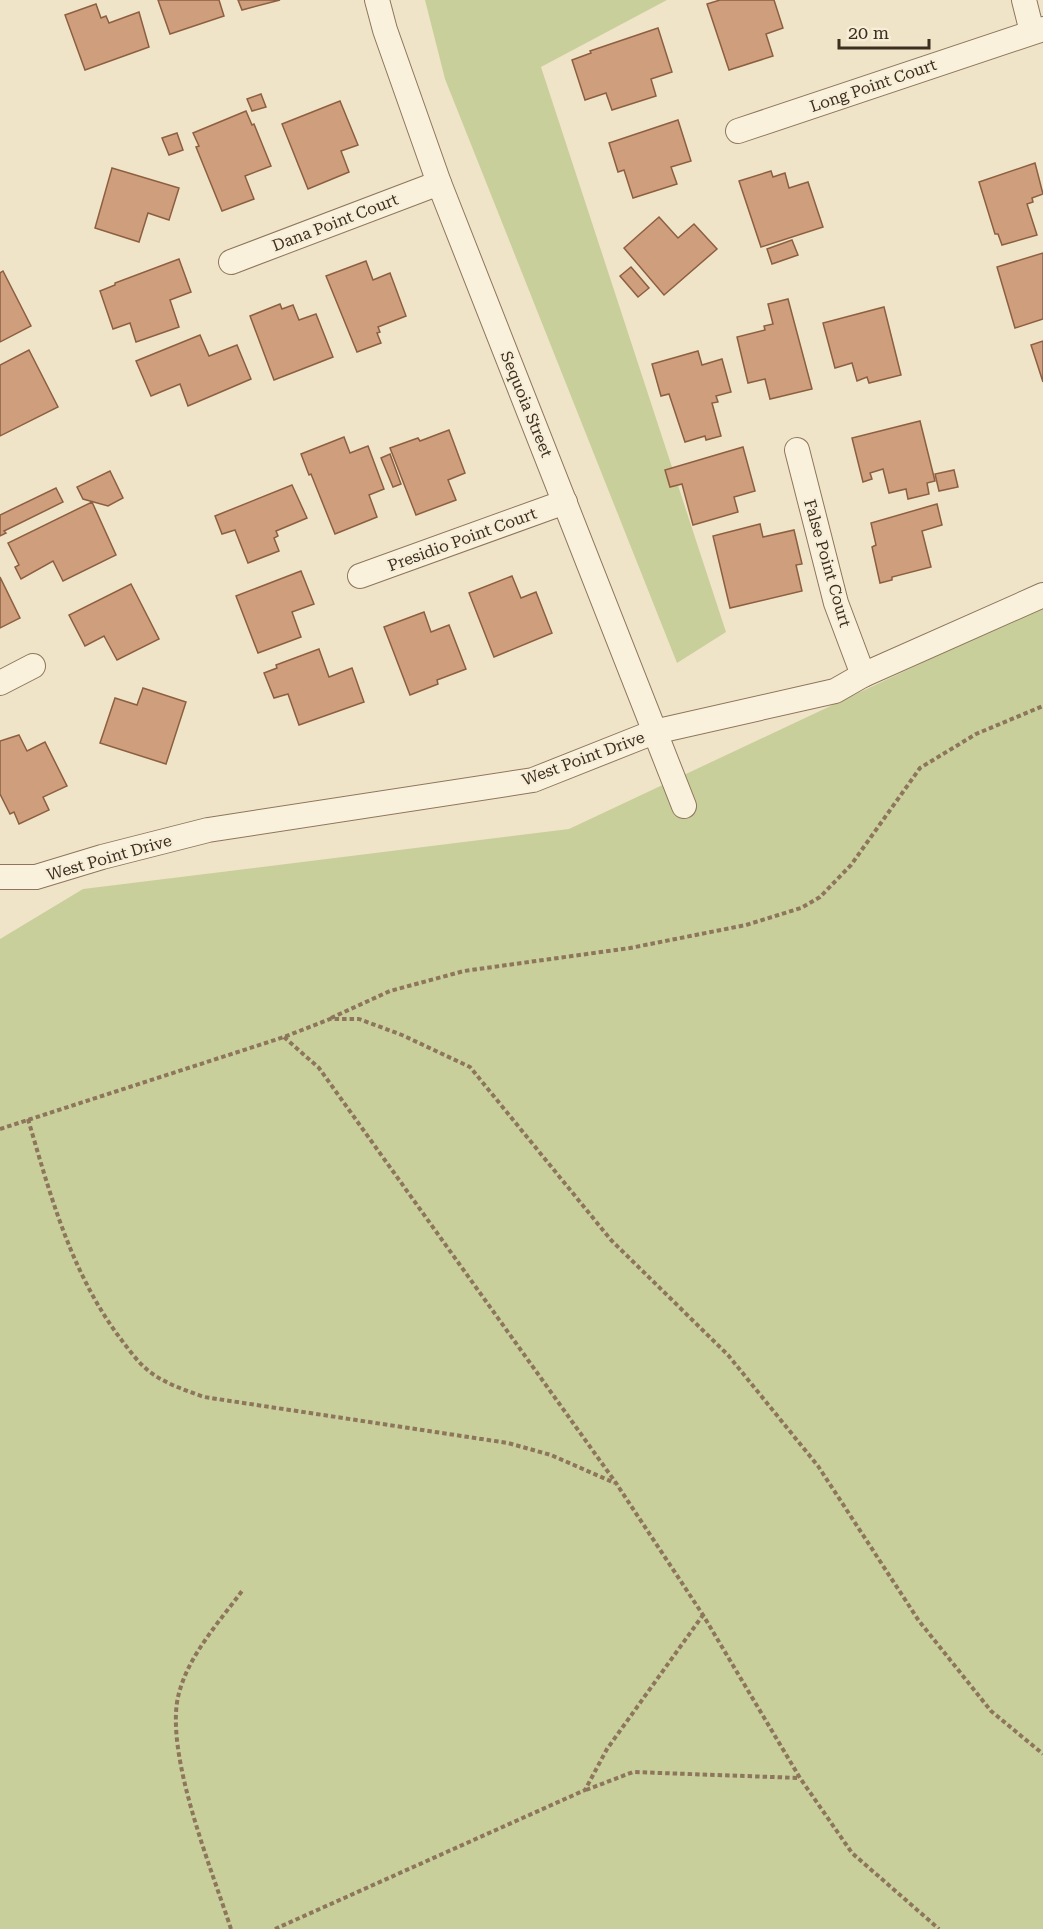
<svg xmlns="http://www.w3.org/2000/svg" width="1043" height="1929" font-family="'Roboto Serif',serif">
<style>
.green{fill:#c9cf9b}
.building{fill:#cf9f7d;stroke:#8d5f41;stroke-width:1.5}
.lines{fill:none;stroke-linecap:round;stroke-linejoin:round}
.street-casing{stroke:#8d765c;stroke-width:26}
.path{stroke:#8d765c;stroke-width:4;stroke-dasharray:4.5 3;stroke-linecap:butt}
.street{stroke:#faf1dc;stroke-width:24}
.labels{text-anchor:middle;stroke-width:4.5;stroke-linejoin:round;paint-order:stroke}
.street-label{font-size:16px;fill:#3d2e20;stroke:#f7eed8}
</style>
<rect width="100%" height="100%" fill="#f0e4c8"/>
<g class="green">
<path d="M425,0H667L541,67L726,632L677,663L445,79Z"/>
<path d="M1043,606V1929H0V939L83,889L569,829Z"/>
</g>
<g class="building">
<path d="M158,0H219L224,16L170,34Z"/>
<path d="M238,0H280L242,10Z"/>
<path d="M720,0H774L783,28L766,34L773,56L729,70L707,4Z"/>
<path d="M96,4L101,18L106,16L109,23L139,12L149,47L85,70L65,15Z"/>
<path d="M658,28L672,72L651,79L656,96L612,110L606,93L585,100L572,60L591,53L590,51Z"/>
<path d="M261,94L266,107L252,111L247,99Z"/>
<path d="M340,101L358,145L341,151L349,172L308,189L282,124Z"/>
<path d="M246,111L252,125L254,124L271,166L245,176L254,199L222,211L196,147L199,146L193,133Z"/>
<path d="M678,120L691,161L671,167L677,184L633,198L624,170L618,172L609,143Z"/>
<path d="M177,133L183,150L169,155L162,138Z"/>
<path d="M1035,163L1043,194L1032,198L1033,202L1027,204L1037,235L1002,245L998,234H995L979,182Z"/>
<path d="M112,168L179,188L169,220L148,213L139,242L95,228Z"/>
<path d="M771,171L773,177L785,173L789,188L808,182L823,227L761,247L739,181Z"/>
<path d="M659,217L678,238L694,224L717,249L664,295L624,248Z"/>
<path d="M792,240L798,255L772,264L767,249Z"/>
<path d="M1043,253V319L1015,328L997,267Z"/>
<path d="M179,259L191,292L170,300L179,327L136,342L130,323L113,329L100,291L115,285V283Z"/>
<path d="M366,261L373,280L390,273L406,316L378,327L380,332L377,333L381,343L357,352L326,276Z"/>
<path d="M631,267L649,288L638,297L620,276Z"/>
<path d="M3,271L31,326L0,342V273Z"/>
<path d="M788,299L812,389L770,399L765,379L748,383L737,337L765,330L764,326L773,324L768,304Z"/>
<path d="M280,304L282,309L293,305L299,320L316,314L333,357L274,380L250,316Z"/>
<path d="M884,307L901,375L869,383L867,377L857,381L852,363L835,368L823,323Z"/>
<path d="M200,335L209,356L237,345L251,379L188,406L180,384L151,396L136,361Z"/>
<path d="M1043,341V382L1031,345Z"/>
<path d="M29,350L58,407L0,436V365Z"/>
<path d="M698,351L702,365L722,359L731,392L716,396L718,402L712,403L721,436L706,440L705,436L685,442L669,394L661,396L652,364Z"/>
<path d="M920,421L935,481L927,483L929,494L908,499L906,489L889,493L883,469L870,473L872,479L863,482L852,438Z"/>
<path d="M449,430L465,473L448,480L456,500L416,515L390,448L418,438L420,441Z"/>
<path d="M344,437L350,453L368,446L384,489L369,495L377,517L335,534L311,474L309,475L301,454Z"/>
<path d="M743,447L755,491L734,497L738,512L693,525L682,484L670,487L665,470Z"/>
<path d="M390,454L401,484L393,487L381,458Z"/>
<path d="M954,470L958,487L939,491L935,474Z"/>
<path d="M110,471L123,498L108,506L83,499L77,487Z"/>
<path d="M292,485L307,518L276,531L278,536L274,538L279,551L248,563L235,530L222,534L215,516Z"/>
<path d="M56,488L63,502L4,531L6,533L0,536V515Z"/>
<path d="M92,502L116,555L63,581L53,561L21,579L15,567L19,565L8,543Z"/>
<path d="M937,504L942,525L922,531L931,567L892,577V580L880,583L872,547L876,545L871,523Z"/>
<path d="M760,524L763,537L794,530L802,564L796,565L802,591L730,608L713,536Z"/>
<path d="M301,571L314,604L292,612L301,637L258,653L236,596Z"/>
<path d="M512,576L521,598L536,592L552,633L494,657L469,593Z"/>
<path d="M0,577L20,618L0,628Z"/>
<path d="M131,584L159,639L117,660L104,636L85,646L69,615Z"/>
<path d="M424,612L431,632L449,625L466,669L437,680L438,684L410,695L384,627Z"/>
<path d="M319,649L329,677L352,668L364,702L299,725L288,694L274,698L264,673L277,668L276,665Z"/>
<path d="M143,688L186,702L166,764L100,743L115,698L137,705Z"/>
<path d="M19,735L27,751L45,742L67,786L43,797L49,810L19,824L14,812L10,814L0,794V741Z"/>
</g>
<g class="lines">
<g class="street-casing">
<g id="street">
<path d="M377,0L385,30L439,183L684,806"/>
<path d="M1024,0L1032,32"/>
<path d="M738,131L1043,29"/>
<path d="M231,262L439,183"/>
<path d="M797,450L836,603L863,675"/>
<path d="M360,576L565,502"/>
<path d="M0,683L33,666"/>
<path d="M0,877H36L102,857L208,830L533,780L654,732L835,691L863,675L1043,595"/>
</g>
</g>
<g class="path">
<path d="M331,1018L390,991L464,971L630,948L746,925L801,908L820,897L851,865L920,768L976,734L1043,706"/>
<path d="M284,1037L319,1068L616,1483L703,1615L800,1778L852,1853L939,1929"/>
<path d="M28,1119C50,1194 70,1269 117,1334C127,1347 137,1362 150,1372C166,1384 185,1390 204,1397L508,1443L551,1455L615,1483"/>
<path d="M0,1129L284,1037L330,1019H359L402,1035L470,1067L611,1240L728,1355L818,1466L919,1621L991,1711L1043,1754"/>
<path d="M586,1790L633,1772L800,1778"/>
<path d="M231,1929C212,1870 163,1751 179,1693C189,1655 219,1622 242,1591"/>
<path d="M275,1929L585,1790L607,1749L703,1615"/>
</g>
<use href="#street" class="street"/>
</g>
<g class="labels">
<g class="street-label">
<text transform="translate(873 85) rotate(-19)" y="6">Long Point Court</text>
<text transform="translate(335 222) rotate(-21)" y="6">Dana Point Court</text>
<text transform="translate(527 404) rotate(68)" y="6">Sequoia Street</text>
<text transform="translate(462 539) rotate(-20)" y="6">Presidio Point Court</text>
<text transform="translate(828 563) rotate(74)" y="6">False Point Court</text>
<text transform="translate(583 758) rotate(-20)" y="6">West Point Drive</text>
<text transform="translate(109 857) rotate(-16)" y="6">West Point Drive</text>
</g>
</g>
<path d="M839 39v9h90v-9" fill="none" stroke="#3d2e20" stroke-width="3"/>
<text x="848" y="39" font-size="18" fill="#3d2e20" stroke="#f7eed8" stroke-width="4.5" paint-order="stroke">20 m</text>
</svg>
